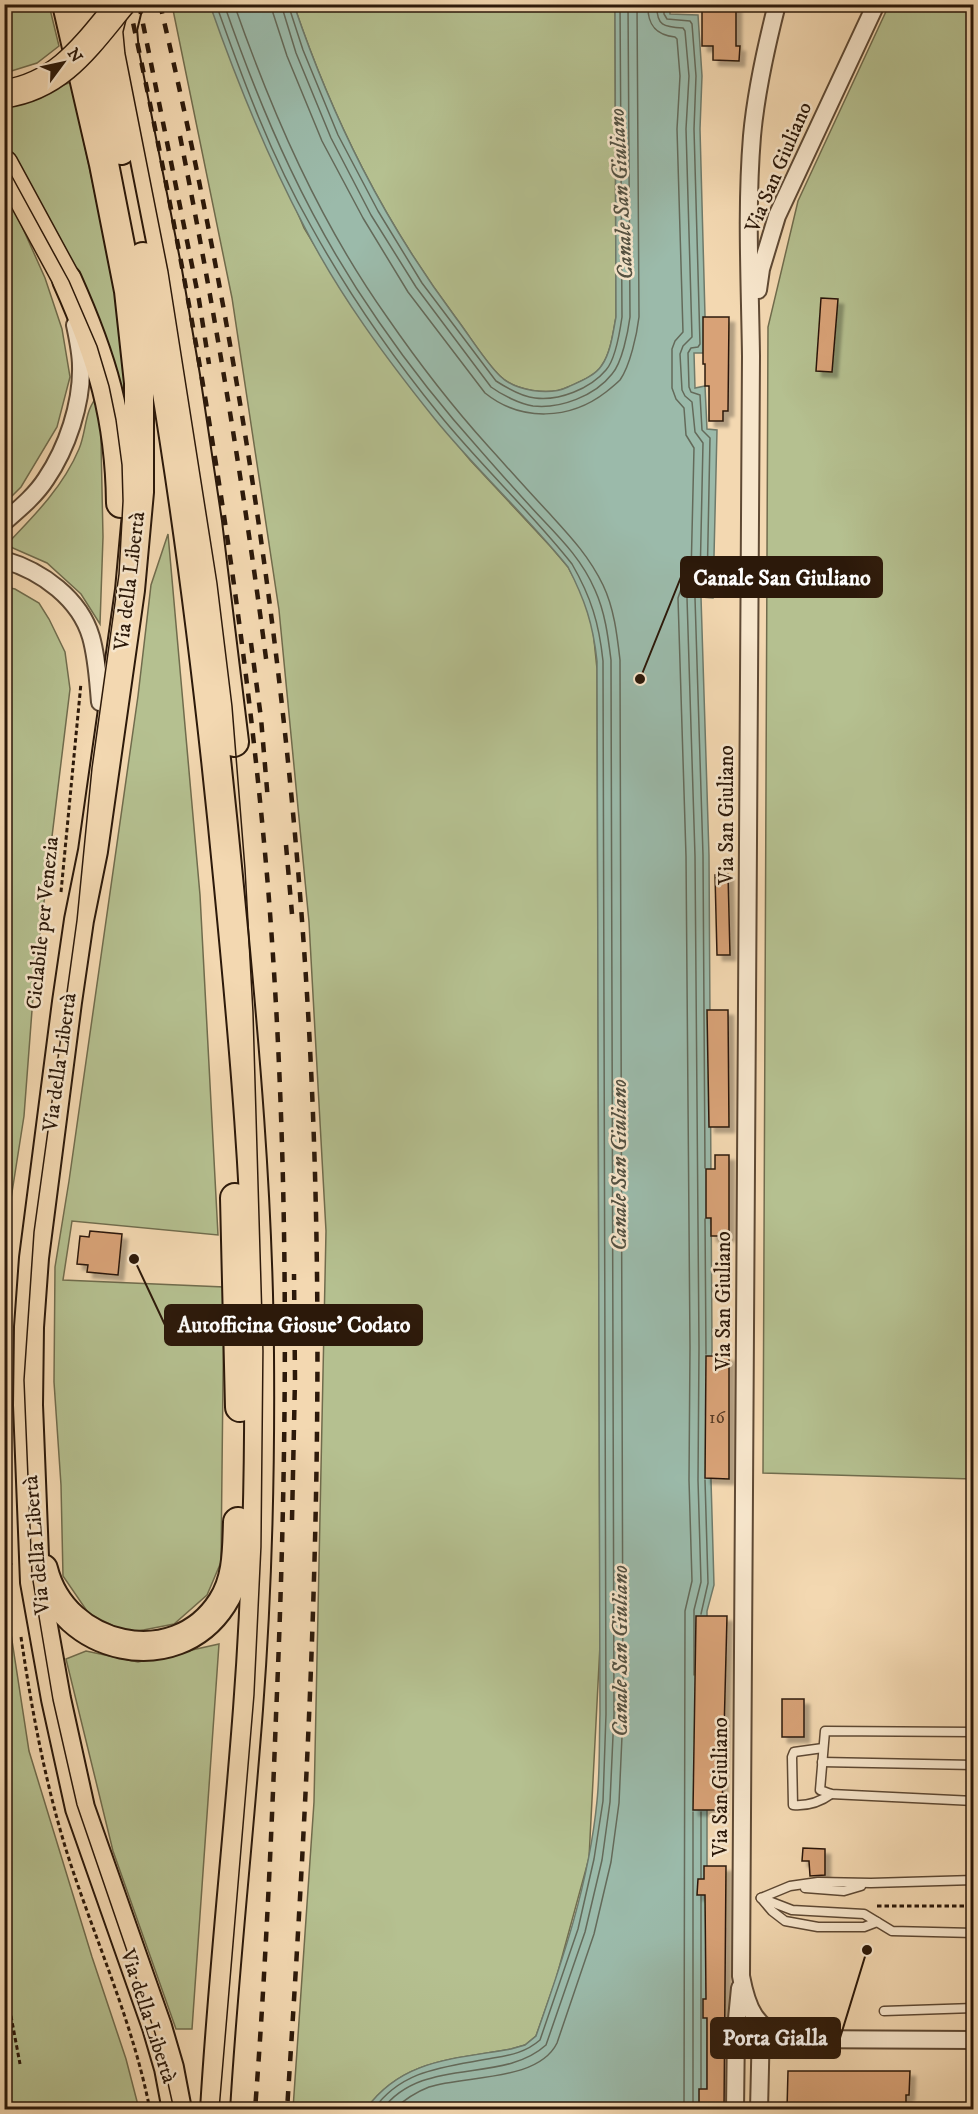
<svg xmlns="http://www.w3.org/2000/svg" width="978" height="2114" font-family="'IM FELL DW Pica',serif">
<style>
.green{fill:#b5c090;stroke:#706c4d;stroke-width:1.5}
.water{fill:#9bbaaa;stroke:#6f7a6a;stroke-width:1.5}
.lines{fill:none;stroke-linecap:round;stroke-linejoin:round}
.shore{stroke:#646a5a;stroke-width:1.5}
.building{fill:#d8a277;stroke:#2c190a;stroke-width:1.5;filter:url(#shadow)}
.service-casing{stroke:#5e4934;stroke-width:11}
.minor-casing{stroke:#5e4934;stroke-width:20}
.primary-casing{stroke:#2c190a;stroke-width:30}
.trunk-casing{stroke:#2c190a;stroke-width:32}
.path{stroke:#2c190a;stroke-width:3;stroke-dasharray:4.5 3;stroke-linecap:butt}
.service{stroke:#f7e6cc;stroke-width:8}
.minor{stroke:#f7e6cc;stroke-width:16}
.primary{stroke:#f3d8b1;stroke-width:27}
.trunk{stroke:#f3d8b1;stroke-width:28}
.tram{stroke:#2c190a;stroke-width:1.5}
.rail{stroke:#2c190a;stroke-width:4.5;stroke-dasharray:10 10;stroke-linecap:butt}
.primary-bridge-casing{stroke:#2c190a;stroke-width:30;stroke-linecap:butt}
.primary-bridge{stroke:#f3d8b1;stroke-width:27}
.labels{text-anchor:middle;stroke-width:5;stroke-linejoin:round;paint-order:stroke}
.number-label{font-size:18px;fill:#573b25}
.street-label{font-size:21px;fill:#2c190a;stroke:#f7e6cc}
.water-label{font-size:22px;font-style:italic;fill:#535142;stroke:#f7e6cc}
.leader{fill:none;stroke:#2c190a;stroke-width:2}
.callout-dot{fill:#2c190a;stroke:#f7e6cc;stroke-width:2}
.callout{fill:#2c190a;stroke:#2c190a;stroke-width:2}
.callout-label{font-size:22px;text-anchor:middle;font-weight:bold;fill:#fff}
</style>
<defs>
<filter id="shadow"><feDropShadow dx="5.5" dy="5.5" stdDeviation="1.5" flood-color="#0004"/></filter>
</defs>
<rect width="100%" height="100%" fill="#f3d8b1"/>
<filter id="stains"><feTurbulence type="fractalNoise" baseFrequency=".00333" numOctaves="4"/><feColorMatrix values="0 0 0 0 .2 0 0 0 0 .09 0 0 0 0 .02 0 0 0 .5 -.17"/></filter>
<radialGradient id="worn" r=".72"><stop offset=".6" stop-color="#630" stop-opacity="0"/><stop offset="1" stop-color="#630" stop-opacity=".3"/></radialGradient>
<g class="green">
<path d="M4,5H49L59,46L37,63L5,73Z"/>
<path d="M172,5H210L304,228L347,299L411,388L470,460L551,547L568,567L583,595L593,630L597,669L600,1645L589,1858L556,1979L536,2036L525,2045L511,2049C455,2059 402,2059 366,2109H293L314,1802L326,1231L309,922L279,610L232,298Z"/>
<path d="M294,5H615L616,317C613,332 611,352 602,365C596,376 579,382 568,387C550,396 515,391 500,376C486,363 469,335 456,318C383,220 333,120 294,5Z"/>
<path d="M889,5H973V1479L763,1473L768,327L798,201Z"/>
<path d="M71,82L125,334L128,424L49,223L5,143L4,102L23,101Z"/>
<path d="M4,186L45,278L62,329L70,377L57,427L21,487L5,503Z"/>
<path d="M100,394L103,537L100,624L81,594L47,563L6,545C34,516 63,487 79,449C87,430 84,408 100,394Z"/>
<path d="M168,534L200,895L218,1235L72,1221L63,1280L224,1287L221,1562L207,1595L174,1624L128,1633L89,1614L63,1576L61,1485L54,1382L55,1267L69,1181L138,696L151,585Z"/>
<path d="M5,587L15,589L39,603L49,619L65,652L70,689L34,984L24,1116L5,1237Z"/>
<path d="M5,1595L29,1751L92,1957L126,2059L139,2109H5Z"/>
<path d="M219,1644L192,2029H176L113,1851L66,1659L86,1651L138,1662Z"/>
</g>
<path class="water" d="M210,5H294C333,120 383,220 456,318C469,335 486,363 500,376C515,391 549,396 568,387C579,382 595,376 602,365C611,352 613,332 616,317L615,5H670V14L698,15L702,76L700,129L706,353H694L695,388L705,386L707,429L717,430L713,598L701,597L709,855L712,1347L711,1480L714,1585L707,1611V2109H366C402,2059 455,2059 511,2049L525,2045L536,2036C563,1959 589,1883 597,1801C600,1773 599,1743 600,1714L597,661C593,624 585,600 568,567C526,515 476,470 434,418C386,358 339,295 304,226C266,154 237,82 210,5Z"/>
<g class="lines">
<g class="shore">
<path d="M216,4C243,80 271,156 311,226C348,293 391,355 439,414C481,466 531,512 572,564C591,597 599,623 603,661L606,1714L603,1801L594,1859L578,1929L540,2040C526,2052 512,2055 493,2058C447,2067 403,2068 373,2110"/>
<path d="M224,4C264,119 309,222 379,322C410,367 444,410 480,450C501,474 522,498 544,521C564,542 583,562 595,590C605,612 608,636 611,660L614,1714L610,1802L602,1860L585,1932L546,2045C502,2085 422,2055 382,2110"/>
<path d="M234,4C273,115 319,221 387,317C418,362 451,405 488,446C508,468 528,491 549,513C570,536 589,556 603,585C614,608 617,634 620,660L623,1714L619,1803L611,1862L594,1934L557,2043C538,2082 465,2075 429,2087C416,2092 404,2100 393,2110"/>
<path d="M272,4L273,13L287,56L322,141L363,218L408,292L485,393C521,422 570,420 606,392C611,388 616,384 620,380C630,366 637,334 639,317L637,4"/>
<path d="M281,4L296,53L331,138L371,215L416,287L491,387C502,395 520,404 533,406C560,409 595,396 612,374C622,363 628,332 630,317L628,4"/>
<path d="M288,4L303,50L338,135L378,211L422,283L496,381C507,388 522,397 535,398C559,401 590,389 606,370C615,360 620,331 622,317L620,4"/>
<path d="M648,4C647,24 655,35 675,37L677,39L680,76L677,129L683,332L675,341L672,349V388L676,399L684,408L686,435L694,448L691,576L682,586L678,598L686,856L690,1347L689,1480L692,1581L685,1611L684,2110"/>
<path d="M657,4C656,26 664,27 683,28L685,31L689,76L686,129L692,337L683,346L680,354L682,390L685,396L692,402L695,432L703,443L700,581L690,589L687,598L695,856L699,1347L698,1480L701,1582L694,1610V1675"/>
<path d="M664,4V14L667,19L690,21L692,24L696,76L694,129L700,344L698,347L691,348L688,353L689,387L691,392L700,395L702,430L710,438L707,588L698,592L695,598L703,855L705,1168"/>
<path d="M705,1219L706,1354"/>
<path d="M701,1614L708,1583L705,1480"/>
<path d="M701,1878V1812"/>
<path d="M701,2088V1896"/>
<path d="M693,2110V1812"/>
</g>
</g>
<g class="building">
<path d="M702,4H736V46H740L739,61L713,60V46H702Z"/>
<path d="M821,298L838,299L832,372L816,371Z"/>
<path d="M703,317H729L728,411H723V421H709V386H705V364H703Z"/>
<path d="M728,874L730,955H717L715,875Z"/>
<path d="M707,1010H728L729,1127H709Z"/>
<path d="M715,1155H729V1236H711V1218H706V1169H715Z"/>
<path d="M90,1231L122,1234L118,1275L87,1272L88,1265L77,1264L80,1236L89,1237Z"/>
<path d="M706,1356H729V1479L705,1478Z"/>
<path d="M696,1616H727L722,1810H693Z"/>
<rect x="782" y="1699" width="22" height="38"/>
<path d="M803,1848L825,1849V1875L810,1876L809,1861H802Z"/>
<path d="M704,1866H726L724,2109H699V2089H707V2018H703V1999H706L705,1895H697L698,1879H704Z"/>
<path d="M788,2071H910L909,2095H906V2109H787Z"/>
</g>
<g class="lines">
<g class="service-casing">
<g id="service">
<path d="M974,1732L825,1731L820,1790L831,1794L974,1801"/>
<path d="M823,1748L794,1752L792,1757L793,1805C807,1806 819,1803 831,1794"/>
<path d="M822,1762L974,1765"/>
<path d="M805,1888L844,1891L861,1886"/>
<path d="M761,1898L792,1910L864,1914L892,1931L974,1933"/>
<path d="M761,1898L790,1886L818,1882L871,1883L974,1880"/>
<path d="M761,1898L772,1911L785,1921L818,1927H864L877,1922"/>
<path d="M884,2011L974,2008"/>
</g>
</g>
<g class="minor-casing">
<g id="minor">
<path d="M777,4C766,47 756,91 752,136C746,209 750,283 751,356L741,1976C747,2008 755,2029 788,2039L974,2040"/>
<path d="M758,290L761,269L777,216L876,4"/>
<path d="M4,522C19,509 35,496 46,479C67,448 82,404 81,366C81,353 78,339 75,325"/>
<path d="M4,560C42,571 80,599 91,637C97,658 98,680 100,702"/>
<path d="M735,2110L736,2029L740,1988"/>
<path d="M759,2110L761,2025"/>
</g>
</g>
<g class="primary-casing">
<path id="primary" d="M4,164L67,280"/>
</g>
<g class="trunk-casing">
<g id="trunk">
<path d="M67,4L104,164L129,291L139,383V492L130,590L93,851L79,920L67,1002L34,1258L29,1327L28,1405L35,1582L56,1699L80,1808L157,2027L169,2068L177,2110"/>
<path d="M89,4L121,150"/>
<path d="M128,4L122,29L124,53L167,271L185,376L207,522L234,742"/>
<path d="M143,257C183,465 209,677 229,887C244,1042 258,1198 259,1354C260,1472 257,1591 248,1709C238,1842 223,1976 215,2110"/>
<path d="M67,280C102,358 120,417 121,503"/>
<path d="M235,1198L240,1407"/>
<path d="M43,1569C63,1650 175,1676 222,1603C238,1579 237,1549 238,1522"/>
</g>
</g>
<g class="path">
<path d="M61,892L81,683"/>
<path d="M4,1449L5,1425"/>
<path d="M4,1451L6,1526L11,1565"/>
<path d="M21,1637C32,1712 46,1787 69,1859C96,1942 133,2023 150,2110"/>
<path d="M877,1906H974"/>
<path d="M4,1979L20,2064"/>
</g>
<use href="#service" class="service"/>
<use href="#minor" class="minor"/>
<use href="#primary" class="primary"/>
<use href="#trunk" class="trunk"/>
<g class="tram">
<path d="M130,4L123,32L125,53L168,271L217,583L232,706L245,869L253,1012L263,1351L261,1547L254,1695L219,2110"/>
<path d="M4,162L69,281L97,346L109,386L116,420L122,465L123,501L119,574L92,768L77,920L34,1232L24,1380L32,1575L53,1700L77,1805L155,2033L165,2070L174,2110"/>
</g>
<g class="rail">
<path d="M129,4C192,296 243,590 268,887C290,1163 288,1440 276,1716C271,1847 265,1979 255,2110"/>
<path d="M139,4L199,300L209,364"/>
<path d="M160,4C248,377 301,760 314,1142C325,1464 308,1788 287,2110"/>
<path d="M180,136C215,312 244,488 267,666"/>
<path d="M251,643L261,718L268,801"/>
<path d="M286,845L292,914"/>
<path d="M292,1520L295,1379L294,1274"/>
</g>
<g class="primary-bridge-casing">
<path id="primary-bridge" d="M4,94C60,86 87,45 121,4"/>
</g>
<use href="#primary-bridge" class="primary-bridge"/>
</g>
<g class="labels">
<g class="number-label">
<text x="717" y="1423">16</text>
</g>
<g class="street-label">
<text transform="translate(778 167) rotate(-67)" y="7">Via San Giuliano</text>
<text transform="translate(129 581) rotate(-83)" y="7">Via della Libertà</text>
<text transform="translate(726 815) rotate(-90)" y="7">Via San Giuliano</text>
<text transform="translate(42 923) rotate(-84)" y="7">Ciclabile per Venezia</text>
<text transform="translate(59 1062) rotate(-82)" y="7">Via della Libertà</text>
<text transform="translate(723 1301) rotate(-90)" y="7">Via San Giuliano</text>
<text transform="translate(36 1545) rotate(-95)" y="7">Via della Libertà</text>
<text transform="translate(720 1787) rotate(-90)" y="7">Via San Giuliano</text>
<text transform="translate(149 2016) rotate(72)" y="7">Via della Libertà</text>
</g>
<g class="water-label">
<text transform="translate(620 194) rotate(-93)" y="8">Canale San Giuliano</text>
<text transform="translate(618 1165) rotate(-90)" y="8">Canale San Giuliano</text>
<text transform="translate(619 1651) rotate(-90)" y="8">Canale San Giuliano</text>
</g>
</g>
<path class="leader" d="M640 679L681 577M134 1259L165 1325M867 1950L840 2038"/>
<g class="callout-dot">
<circle cx="640" cy="679" r="6"/>
<circle cx="134" cy="1259" r="6"/>
<circle cx="867" cy="1950" r="6"/>
</g>
<g class="callout">
<rect x="681" y="557" width="201" height="40" rx="6"/>
<rect x="165" y="1305" width="257" height="40" rx="6"/>
<rect x="711" y="2018" width="129" height="40" rx="6"/>
</g>
<g class="callout-label">
<text x="782" y="585">Canale San Giuliano</text>
<text x="294" y="1332">Autofficina Giosue' Codato</text>
<text x="775" y="2045">Porta Gialla</text>
</g>
<rect width="978" height="2114" fill="none" stroke="#f3d8b1" stroke-width="24"/>
<rect x="6" y="6" width="966" height="2102" fill="none" stroke="#2c190a" stroke-width="3"/>
<rect x="12" y="12" width="954" height="2090" fill="none" stroke="#2c190a" stroke-width="1.5"/>
<g transform="translate(63 63) rotate(57)" stroke="#f7e6cc" stroke-width="4.5" paint-order="stroke">
<path d="M0-4.5L10 22L0 15L-10 22Z" fill="#2c190a"/>
<text y="-9" font-size="16" font-weight="bold" text-anchor="middle" fill="#2c190a">N</text>
</g>
<rect width="100%" height="100%" filter="url(#stains)"/>
<rect width="100%" height="100%" fill="url(#worn)"/>
</svg>
